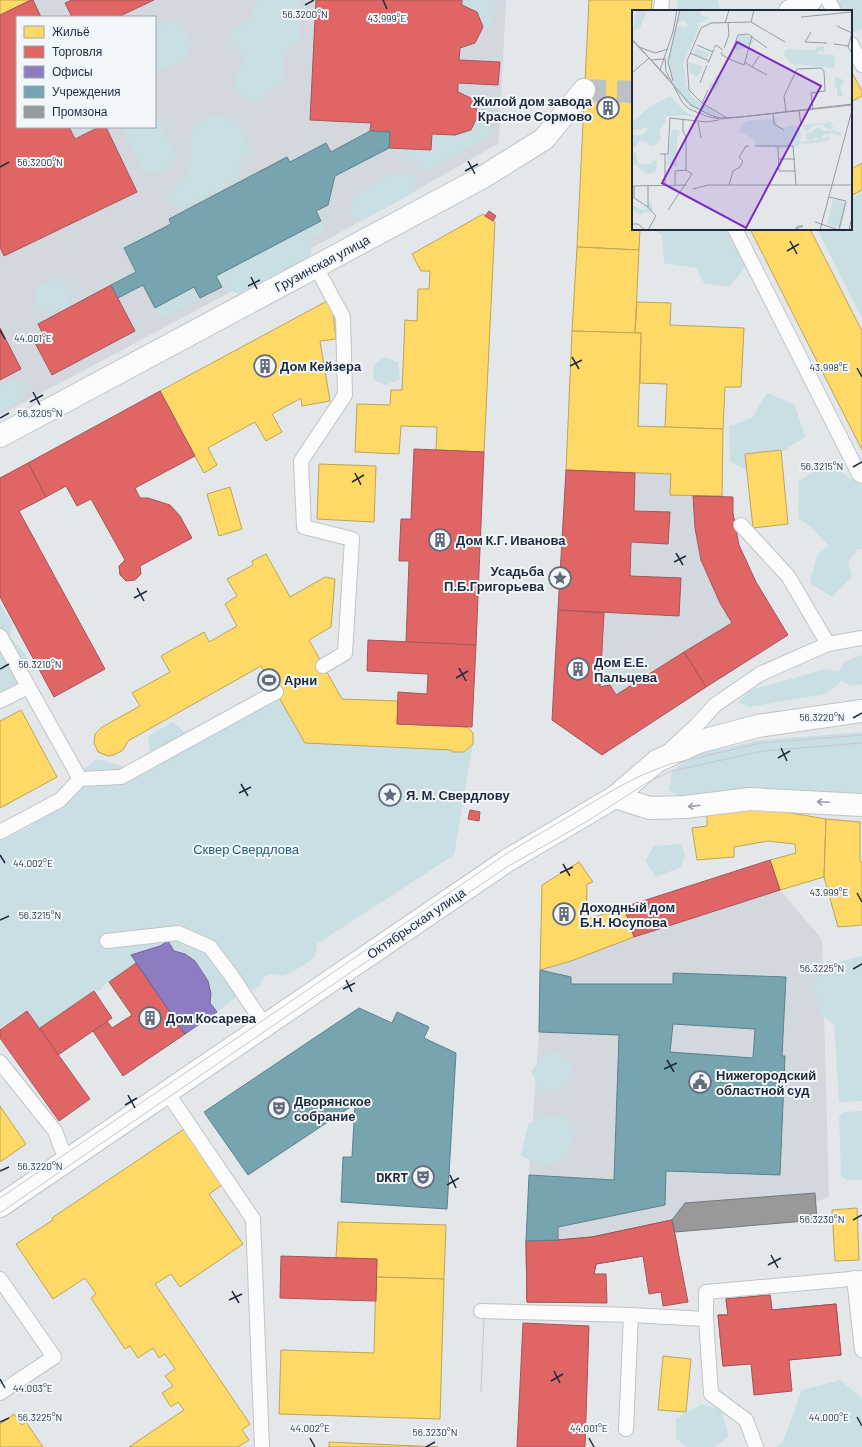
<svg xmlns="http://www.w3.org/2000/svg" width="862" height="1447" font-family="Barlow,sans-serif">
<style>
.built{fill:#d2d8de;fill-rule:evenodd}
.green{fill:#cadfe4}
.homes{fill:#ffd966;stroke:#bca45a}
.shops{fill:#e06666;stroke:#a6545a}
.offices{fill:#8e7cc3;stroke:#6d639b}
.public{fill:#76a5af;stroke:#5c808d;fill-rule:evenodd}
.industry{fill:#999;stroke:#74787e}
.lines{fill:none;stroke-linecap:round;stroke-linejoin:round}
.street-tunnel{stroke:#bcc1c8;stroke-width:22;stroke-dasharray:22 11;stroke-linecap:butt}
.lane-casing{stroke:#c0c4c7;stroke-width:16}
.street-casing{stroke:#c0c4c7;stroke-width:24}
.lane{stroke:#fbfbfc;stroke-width:14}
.street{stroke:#fbfbfc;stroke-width:22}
.tram{stroke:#c6c8cb;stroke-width:1}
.oneway{stroke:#989da7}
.ticks{fill:none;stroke:#1f2a3f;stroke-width:1.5}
.labels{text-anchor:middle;stroke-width:4;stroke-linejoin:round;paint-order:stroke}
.poi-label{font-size:13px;font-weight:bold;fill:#1f2a3f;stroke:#f1f6f9;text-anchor:start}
.street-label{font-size:13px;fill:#1f2a3f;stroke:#f1f6f9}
.park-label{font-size:13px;fill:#24617a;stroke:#f1f6f9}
.inset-road{fill:none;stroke:#959ba6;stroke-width:1}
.view{fill:#7b2cbf;fill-opacity:0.15;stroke:#7b2cbf;stroke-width:2}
.inset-edge{fill:none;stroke:#1f2a3f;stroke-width:2}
.ticks-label{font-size:10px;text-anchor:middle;fill:#1f2a3f;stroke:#f1f6f9;stroke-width:4;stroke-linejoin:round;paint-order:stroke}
</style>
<rect width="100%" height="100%" fill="#e3e7ea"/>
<g class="built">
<path d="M0,0H506L499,143L389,206L169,325L0,415ZM17,17H155V127H17Z"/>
<path d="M566,470L671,474V495L733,497V513L739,545L756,582L788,635L602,755L552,720Z"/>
<path d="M780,890L822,939L829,1197L815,1202L817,1220L675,1232L672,1220L592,1237L558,1240L529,1175L539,1032L540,970L571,961L634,937Z"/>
</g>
<g class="green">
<path d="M257,0H300L302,1L299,39L284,54L282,81L255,104L233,91L243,59L229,34L251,18Z"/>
<path d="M462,0H495L493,25L483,27L477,12L462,5Z"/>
<path d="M678,0H718L720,11H675L677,10Z"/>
<path d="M837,0H862V29L853,32L851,30V11H833Z"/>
<path d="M179,20L191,44L182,63L159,69L155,64V27Z"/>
<path d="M155,115L157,116L177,155L163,174L142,171L124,130L127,127H155Z"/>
<path d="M212,115L237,122L251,152L239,164L241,179L178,210L167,200L190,170L192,129Z"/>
<path d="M478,115L488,122L491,135L426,172L410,157L389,148L431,150L432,134L455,135L471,130Z"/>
<path d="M397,173L415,176L413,192L362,221L350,215L353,196Z"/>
<path d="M862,193V318L817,229H851V198Z"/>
<path d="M321,221L326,230L307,240L312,242L310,259L238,294L228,289V283L222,287L216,276Z"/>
<path d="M654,229H728L735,237L745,268L729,287L704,283L696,268L664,263L662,235Z"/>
<path d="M57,278L71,290L69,305L49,312L36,305V288Z"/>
<path d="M194,287L200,298L160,319L155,308Z"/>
<path d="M385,357L398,362L400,379L386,385L373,380C373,366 373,364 385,357Z"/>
<path d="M15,379L28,390L19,402L0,412V386Z"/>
<path d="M767,393L795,405L805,437L785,450L767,457L752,473L730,462L729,426L752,418Z"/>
<path d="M827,462L862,486V549H858L848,562L852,577L832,597L810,583L817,555L829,546L813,529L798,518L799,481Z"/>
<path d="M0,603L12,624L10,637L28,658V676L0,693Z"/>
<path d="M862,655V684L851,686L842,681L826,694L749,707L738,702L751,690L826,669L839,672L844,662Z"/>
<path d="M278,696L305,743L451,750L453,752H464L473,744L454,855L317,944L315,957C306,963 297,970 288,974C276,980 267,965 260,986L249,992L245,990L217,1012L210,1003L211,994L208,981L196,961L185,954L174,951L168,941L160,946L131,955L136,963L105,984L101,990L92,992L40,1028L29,1013H22L0,1028V836L5,839L33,825L35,817L79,793L81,772L96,759L130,768L150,754L148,736L173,722L186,733L183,748Z"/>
<path d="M862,732V797L684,799L669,790L672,771L681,764L702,753L762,740Z"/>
<path d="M681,844L685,854L681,867L656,877L645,861L654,846Z"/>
<path d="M862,956V1101L839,1102L834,1024L820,1014L813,982L834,963Z"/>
<path d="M558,1052L572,1063L570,1078L564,1087L541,1091L531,1072L542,1056Z"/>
<path d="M862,1111V1180H847L841,1176L839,1117L844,1112Z"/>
<path d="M547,1115L567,1118L575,1134L565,1159L541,1167L521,1155L528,1124Z"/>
<path d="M840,1380L862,1398V1447H776L783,1442L802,1390Z"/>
<path d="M701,1404L721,1410L729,1436L715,1447H687L676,1438V1419Z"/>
</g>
<g class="homes">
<path d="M0,0H31L0,15Z"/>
<path d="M589,0H652L651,11H633V229H640L639,250L577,247Z"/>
<path d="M851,71L862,91V96L851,102Z"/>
<path d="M862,163V190L851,196V169Z"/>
<path d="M483,214L495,222L484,452L436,450L437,427L401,426L399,454L355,452L357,404L390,405L391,390H402L405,320L417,321L418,289H429L430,271H421L412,254Z"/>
<path d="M750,229H810L862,331V450Z"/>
<path d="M577,247L639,250L635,333L572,331Z"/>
<path d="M327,301L333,313L336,339L320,341L330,401L302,406L301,398L272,414L282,432L266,441L255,422L208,448L217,465L204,473L160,391Z"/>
<path d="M637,302L671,303L670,325L744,328L741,387H725L723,429L665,427L667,384L640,383L641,333H635Z"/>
<path d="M572,331L641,333L638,426L723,429L722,496L670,495L671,474L566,470Z"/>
<path d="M781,450L788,524L753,528L745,454Z"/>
<path d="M319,464L376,466L374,522L317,519Z"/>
<path d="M230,487L242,529L219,536L207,494Z"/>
<path d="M266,554L290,597L325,577L335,579L331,627L309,640L342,699L398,701L397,724L467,727L473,733V744L464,752H453L451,750L305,743L261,666L128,741L123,750L114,755L108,756L98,752L94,743L95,734L102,727L140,706L132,693L170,672L161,656L204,632L209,642L237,626L225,604L237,596L227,579L253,565L252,561Z"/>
<path d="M21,710L57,777L0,808V721Z"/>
<path d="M768,809L826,819L824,877L780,890L770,860L796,853L795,844L768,841L734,847V857L697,860L692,828L707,826V812Z"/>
<path d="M826,819L860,822V861L862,863V925L838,927L824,877Z"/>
<path d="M579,862L593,882L587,884L586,920L624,907L634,937L571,961L540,970L542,885Z"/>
<path d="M0,1106L26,1144L0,1162Z"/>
<path d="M184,1129L222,1185L209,1194L243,1244L180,1287L171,1274L155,1284L250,1424L242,1430L249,1440L238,1447H129L184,1410L178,1402L171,1407L162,1393L173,1386L165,1376L175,1369L165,1354L159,1358L153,1348L138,1358L130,1346L125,1349L91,1298L96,1294L85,1278L53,1299L16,1244L53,1220L52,1218Z"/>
<path d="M857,1208L859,1260L835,1261L832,1210Z"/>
<path d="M338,1222L446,1225L444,1279L376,1277L377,1259L336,1258Z"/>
<path d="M376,1277L444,1279L440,1419L279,1414L281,1350L374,1353Z"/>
<path d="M663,1356L691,1359L686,1412L658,1410Z"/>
<path d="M14,1414L22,1425L26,1422L43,1447H0V1424Z"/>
<path d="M329,1442L438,1447H329Z"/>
</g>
<g class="shops">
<path d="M31,0H33L41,17H17V127H69L75,139L99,127H106L137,192L4,256L0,247V15Z"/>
<path d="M72,0H154L118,17H72L65,3Z"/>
<path d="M316,0H462V5L477,12L483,27L475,43L460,48L459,60L500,62L498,85L458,83V92L473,99L478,115L471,130L455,135L432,134L431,150L389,148L390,132L370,131L371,123L310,120Z"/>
<path d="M489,211L496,216L493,221L485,216Z"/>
<path d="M111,285L135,331L52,375L33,339L43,334L38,324Z"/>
<path d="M0,328L21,369L0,380Z"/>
<path d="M160,391L195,456L135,488L140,498H148L170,505L180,516L192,538L140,566L141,574L135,580L126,581L120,575L119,566L125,560L91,499L77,506L66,486L46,497L28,463Z"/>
<path d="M414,449L484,452L476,645L406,642L409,561H399L401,519H411Z"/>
<path d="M28,463L46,497L19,511L105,669L54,697L0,597V478Z"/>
<path d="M566,470L635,473L634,511L670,512L668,544L631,542L630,576L681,578L679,616L558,610Z"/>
<path d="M693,496L733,497V513L739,545L756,582L788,635L706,687L684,652L732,623L720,603L701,560L695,528Z"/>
<path d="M558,610L604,613L600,687L610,685L616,695L684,652L706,687L602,755L552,720Z"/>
<path d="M368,640L476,645L472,727L397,724L398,692L427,694L428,674L367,671Z"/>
<path d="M470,810L480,812L479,821L468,819Z"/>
<path d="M770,860L780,890L634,937L624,907Z"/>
<path d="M136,963L185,1034L123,1076L93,1031L107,1021L112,1028L132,1015L109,982Z"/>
<path d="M94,991L112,1018L58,1055L40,1028Z"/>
<path d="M27,1011L90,1099L59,1121L0,1038V1030Z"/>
<path d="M672,1220L678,1250L596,1264L594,1274L559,1275V1302H527L526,1241L558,1240L592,1237Z"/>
<path d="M672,1220L688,1302L663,1306L661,1292L649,1294L643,1256L596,1264L594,1274H606L607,1303L527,1302L526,1241L558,1240L592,1237Z"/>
<path d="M281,1256L377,1259L376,1301L280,1298Z"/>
<path d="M770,1295L772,1310L836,1304L841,1355L723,1366L718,1315H728L726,1299Z"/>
<path d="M770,1295L772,1310L836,1304L841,1355L789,1360L792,1391L754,1395L751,1364L723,1366L718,1315H728L726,1299Z"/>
<path d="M523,1323L589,1326L585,1447H517Z"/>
</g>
<path class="offices" d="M168,941L174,951L185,954L195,961L208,981L211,994L210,1003L217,1012L185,1034L131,955L160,946Z"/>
<g class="public">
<path d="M370,131L390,132L389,148L335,176L328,205L316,211L321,221L216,276L222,287L200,298L194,287L155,308L143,285L118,298L111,285L136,272L124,248L171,224L169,219L287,157L290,162L326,143L331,152Z"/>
<path d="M540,970L571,977V984H673V973L786,977L782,1056H785L780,1175L666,1171L665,1205L558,1227V1240L526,1241L529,1175L614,1180L619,1035L539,1032ZM673,1024L755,1029L753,1058L670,1052Z"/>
<path d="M359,1008L392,1023L397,1012L429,1027L424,1038L456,1053L447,1209L341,1202L343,1157H352L355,1104L248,1175L204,1112Z"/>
</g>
<path class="industry" d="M815,1193L817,1220L675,1232L672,1220L685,1203Z"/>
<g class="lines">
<path class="street-tunnel" d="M584,90L633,92"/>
<g class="lane-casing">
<g id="lane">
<path d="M828,0L834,11"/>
<path d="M661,11L662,0"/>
<path d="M851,44L862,65"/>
<path d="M735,229L859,474L862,476"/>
<path d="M316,267L343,317L345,395L301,461L304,527L352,539L345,653L323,666"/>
<path d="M741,525L788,576L828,644"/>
<path d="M0,636L80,779"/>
<path d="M0,701L28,687"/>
<path d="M671,749L697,725L715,705L760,674L828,644L862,638"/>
<path d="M0,832L60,800L80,779L121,777L276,692"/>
<path d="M107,941L178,933L210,947L231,975L265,1026"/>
<path d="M0,1062L55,1131L64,1155L67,1160"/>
<path d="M167,1092L253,1219L262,1447"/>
<path d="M854,1278L862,1350"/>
<path d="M0,1279L54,1357L0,1393"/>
<path d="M481,1311L631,1315L626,1429"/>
<path d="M631,1315L706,1319L711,1394L746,1420L756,1447"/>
<path d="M706,1319V1292L862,1278"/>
</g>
</g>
<g class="street-casing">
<g id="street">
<path d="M790,11L811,0"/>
<path d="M0,436L483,177L544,139L584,90"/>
<path d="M615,797L650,808L685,807L750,799L862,805"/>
<path d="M0,1206L508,860L615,797L657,761L698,742L758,726L862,711"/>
</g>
</g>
<use href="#lane" class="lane"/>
<use href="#street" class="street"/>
<g class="tram">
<path d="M0,1198L262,1021L509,852L615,789L640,776L670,764L761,743L862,735"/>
<path d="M0,1213L360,966L507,867L586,822L648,782L672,771L763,751L862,743"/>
<path d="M481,1392L484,1318"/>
</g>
</g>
<defs><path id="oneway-shaft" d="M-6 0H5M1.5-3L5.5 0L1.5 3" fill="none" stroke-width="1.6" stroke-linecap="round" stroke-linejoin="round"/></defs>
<g class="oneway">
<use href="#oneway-shaft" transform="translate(823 802) rotate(-177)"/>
<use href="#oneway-shaft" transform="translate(694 806) rotate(173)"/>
</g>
<path class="ticks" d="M383,0L387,9M305,5L314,0M468,161L475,174M0,167L9,162M465,171L478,164M790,241L797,254M787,251L799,244M251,277L257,289M248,286L260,280M0,330L5,339M572,357L579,369M570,366L582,360M857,368L862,377M33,392L40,405M30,402L43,395M0,418L9,413M853,467L862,462M355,473L361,485M352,482L364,475M676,553L683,565M674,562L686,556M137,588L144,601M134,598L147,591M459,668L466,681M0,669L9,664M456,678L468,671M853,718L862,713M781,748L787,761M778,758L790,751M241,784L248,796M239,793L251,787M0,855L5,863M563,864L570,876M560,873L573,867M857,893L862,902M0,920L9,916M853,969L862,964M346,980L352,992M343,989L355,983M667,1060L674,1072M664,1069L677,1063M128,1095L135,1108M125,1105L137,1098M0,1171L9,1167M450,1175L456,1188M447,1185L459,1178M853,1220L862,1215M771,1255L778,1268M768,1265L781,1258M232,1291L239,1303M229,1300L242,1294M554,1371L560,1383M0,1379L5,1388M551,1381L563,1374M857,1417L862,1426M0,1422L9,1418M310,1438L315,1447M589,1438L594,1447M426,1447L435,1442"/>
<defs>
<g id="building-ring" transform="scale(1.15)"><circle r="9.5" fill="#f1f6f9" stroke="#646c7b" stroke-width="1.5"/><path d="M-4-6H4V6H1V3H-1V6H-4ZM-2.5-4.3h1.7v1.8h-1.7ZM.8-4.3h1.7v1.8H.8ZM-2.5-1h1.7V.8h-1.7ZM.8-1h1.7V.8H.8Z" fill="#646c7b"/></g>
<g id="sight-ring" transform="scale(1.15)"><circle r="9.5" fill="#f1f6f9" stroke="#646c7b" stroke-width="1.5"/><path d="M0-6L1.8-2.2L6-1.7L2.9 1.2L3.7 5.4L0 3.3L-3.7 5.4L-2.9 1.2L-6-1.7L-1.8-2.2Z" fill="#646c7b"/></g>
<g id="stadium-ring" transform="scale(1.15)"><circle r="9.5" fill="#f1f6f9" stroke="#646c7b" stroke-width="1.5"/><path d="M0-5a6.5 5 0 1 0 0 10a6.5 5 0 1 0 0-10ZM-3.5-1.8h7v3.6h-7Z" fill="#646c7b"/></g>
<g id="civic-ring" transform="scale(1.15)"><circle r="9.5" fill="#f1f6f9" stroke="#646c7b" stroke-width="1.5"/><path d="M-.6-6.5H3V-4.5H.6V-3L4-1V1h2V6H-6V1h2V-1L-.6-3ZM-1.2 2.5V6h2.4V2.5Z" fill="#646c7b"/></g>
<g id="theatre-ring" transform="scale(1.15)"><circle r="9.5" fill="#f1f6f9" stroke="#646c7b" stroke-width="1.5"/><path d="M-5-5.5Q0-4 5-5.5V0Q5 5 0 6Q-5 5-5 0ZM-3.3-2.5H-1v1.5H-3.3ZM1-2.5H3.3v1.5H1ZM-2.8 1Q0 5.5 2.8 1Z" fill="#646c7b"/></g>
</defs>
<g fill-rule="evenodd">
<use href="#building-ring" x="608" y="108"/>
<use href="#building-ring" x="265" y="366"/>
<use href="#building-ring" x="440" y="540"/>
<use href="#sight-ring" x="560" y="578"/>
<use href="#building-ring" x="578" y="669"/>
<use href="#stadium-ring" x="269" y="680"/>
<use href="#sight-ring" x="390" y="795"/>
<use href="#building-ring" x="564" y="914"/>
<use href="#building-ring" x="150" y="1018"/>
<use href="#civic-ring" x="700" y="1082"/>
<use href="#theatre-ring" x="279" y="1108"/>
<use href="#theatre-ring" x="423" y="1177"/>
</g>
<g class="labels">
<g class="poi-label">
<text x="592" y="106" text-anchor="end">Жилой дом завода<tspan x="592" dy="15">Красное Сормово</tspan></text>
<text x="280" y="371">Дом Кейзера</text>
<text x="456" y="545">Дом К.Г. Иванова</text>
<text x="544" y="576" text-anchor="end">Усадьба<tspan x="544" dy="15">П.Б.Григорьева</tspan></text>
<text x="594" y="667">Дом Е.Е.<tspan x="594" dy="15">Пальцева</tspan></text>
<text x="284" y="685">Арни</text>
<text x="406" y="800">Я. М. Свердлову</text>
<text x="580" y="912">Доходный дом<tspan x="580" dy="15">Б.Н. Юсупова</tspan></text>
<text x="166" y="1023">Дом Косарева</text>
<text x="716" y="1080">Нижегородский<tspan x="716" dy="15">областной суд</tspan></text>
<text x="294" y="1106">Дворянское<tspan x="294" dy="15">собрание</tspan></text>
<text x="408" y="1182" text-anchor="end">DKRT</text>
</g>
<g class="street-label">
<text transform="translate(322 263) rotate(-28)" y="5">Грузинская улица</text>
<text transform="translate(416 923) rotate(-34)" y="5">Октябрьская улица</text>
</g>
<g class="park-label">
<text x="246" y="854">Сквер Свердлова</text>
</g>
</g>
<g transform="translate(632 10)">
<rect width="220" height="220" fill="#e3e7ea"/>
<path d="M4,0H15L8,18L1,21ZM47,0H68L69,6L78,7L69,13H63L68,15L51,54L55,74L50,66L60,87L89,106L88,108L58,97L45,82L40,70L36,48L45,16L53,18L57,14L53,13V10L45,13ZM110,25L121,28L123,32L107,40L103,39L105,28ZM192,36V42L186,41L185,44L202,45L203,58L160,54L151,45L155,39L183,40L184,37ZM64,38L77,43L75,49L61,44ZM56,52L70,56L69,62L64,67L57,61ZM84,65L89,67L85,80L77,79V74L81,73ZM203,66L213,71L208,76L211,86L205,87V77H200L203,75ZM38,86L55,103L78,111L53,105L33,107L34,113L30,114L31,116L27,119L29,128L24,135L18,136L15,132L8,131L2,138L0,136V125H10L17,117L0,121V113L17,97ZM145,108L144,114L150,118L163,115L168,117L169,129H164L171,132L189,129L197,126L200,120L210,123L209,126L199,123L196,131L172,134L171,132L163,137L144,139L141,136L134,138L123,135L122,129L106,121L114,111ZM200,112L199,116H202L200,119L193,118L191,114L179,116L178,120L174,121L170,115ZM186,117L192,121L199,120L197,125L192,124L188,129L182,127L181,131L176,130L177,128L175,130L174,122L179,123ZM40,120H47L48,124L45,127V157L34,154ZM4,142L6,153L11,154H19L25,147L24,162L15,164L0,153V143ZM201,189L215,193L209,218L195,214ZM18,190L21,200L18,203L12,202L9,205L0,200V195L13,200Z" fill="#cadfe4"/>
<path class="inset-road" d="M169,7L220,2M119,12L122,0M93,13L97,0M205,16L220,23L216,37L220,43M179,22L173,32L195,33M120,26L113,52L120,57M0,29L59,95L78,105L88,108L109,107L220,94M0,30L37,69M202,34L217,36M65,35L81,42M7,37L23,43L36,39M82,38L84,35L91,40M92,38L97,25L96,12M90,42L89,44L97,49L112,55L113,52M58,43L77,51M127,46L120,57L135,65M33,48L34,61L50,92L57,99L77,107L89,109L220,95M97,49L106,25L116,24L135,38M19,50L32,49M76,53L82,39M28,60L41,22L45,0M0,63L17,48M41,71L36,52L48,0M68,73L75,55M70,93L76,80M167,101L169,115M154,102L152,86L165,59L189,58L192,61L193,81L179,83L181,99M141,104L142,114L152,120M95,108L70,93L57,80L55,51L69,18L79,13L119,12L153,32M66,112L69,128M123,136H161L164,175M146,137L147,161H164M28,144H36L38,108L75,112L87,110M147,149H163M43,175V161L54,160V127L51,121V109M97,175L101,161L108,157L111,151L107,147L114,136H117M0,176L55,175M2,176V188L16,197M33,176V144M61,179L76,175H220M197,187L214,191L207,219L212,220M36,200L60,164L54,160M183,212L207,220M0,214H6L13,220M164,219L171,216H165L164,219V220M16,220L24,206L16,197V175M188,220L220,100M217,220L220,207"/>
<path class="view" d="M105,32L189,76L114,218L30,173Z"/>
<rect width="220" height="220" class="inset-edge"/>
</g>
<g class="ticks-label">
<text x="305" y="18">56.3200°N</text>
<text x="387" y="22">43.999°E</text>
<text x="40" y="166">56.3200°N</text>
<text x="33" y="342">44.001°E</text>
<text x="829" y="371">43.998°E</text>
<text x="40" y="417">56.3205°N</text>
<text x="822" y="470">56.3215°N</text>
<text x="40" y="668">56.3210°N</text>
<text x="822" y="721">56.3220°N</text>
<text x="33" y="867">44.002°E</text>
<text x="829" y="896">43.999°E</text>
<text x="40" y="919">56.3215°N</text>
<text x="822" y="972">56.3225°N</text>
<text x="40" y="1170">56.3220°N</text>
<text x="822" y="1223">56.3230°N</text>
<text x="33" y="1392">44.003°E</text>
<text x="829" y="1421">44.000°E</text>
<text x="40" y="1421">56.3225°N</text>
<text x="310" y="1432">44.002°E</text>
<text x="589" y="1432">44.001°E</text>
<text x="435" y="1436">56.3230°N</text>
</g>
<rect x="16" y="16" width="140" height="112" fill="#f1f6f9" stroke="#9da4af"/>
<rect x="24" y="26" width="20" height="12" fill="#ffd966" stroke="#9da4af"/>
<text x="52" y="36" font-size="12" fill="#1f2a3f">Жильё</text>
<rect x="24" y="46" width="20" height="12" fill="#e06666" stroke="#9da4af"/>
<text x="52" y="56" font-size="12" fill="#1f2a3f">Торговля</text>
<rect x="24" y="66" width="20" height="12" fill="#8e7cc3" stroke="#9da4af"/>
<text x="52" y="76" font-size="12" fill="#1f2a3f">Офисы</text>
<rect x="24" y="86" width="20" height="12" fill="#76a5af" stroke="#9da4af"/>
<text x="52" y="96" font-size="12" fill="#1f2a3f">Учреждения</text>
<rect x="24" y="106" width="20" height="12" fill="#999999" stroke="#9da4af"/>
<text x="52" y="116" font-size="12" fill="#1f2a3f">Промзона</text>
</svg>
